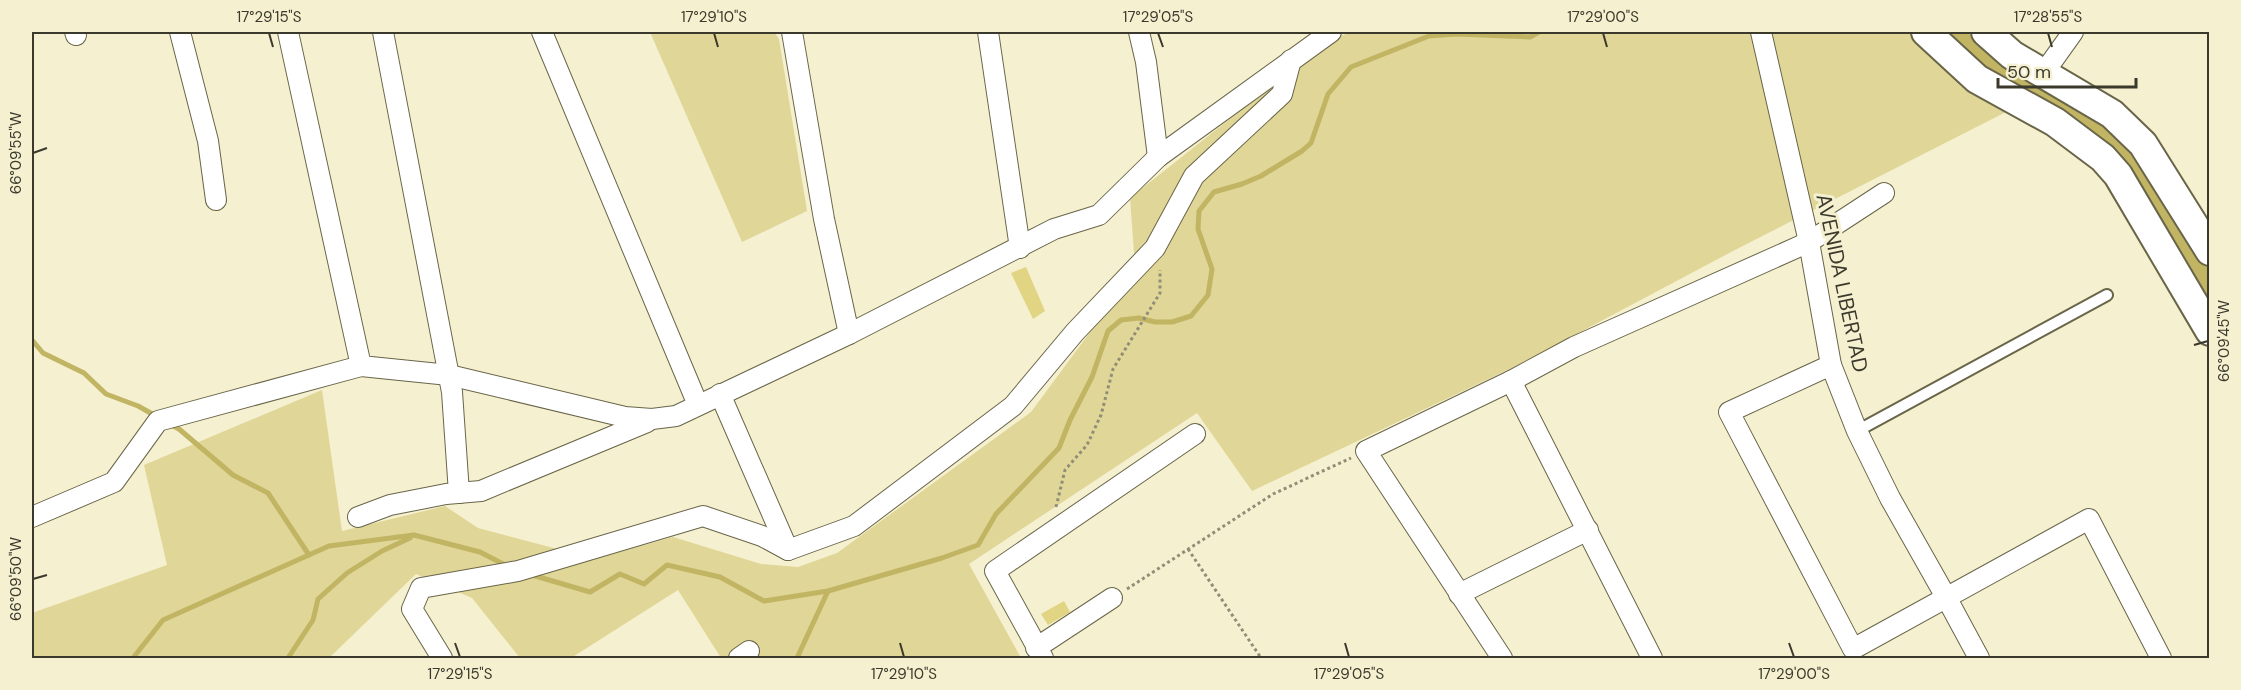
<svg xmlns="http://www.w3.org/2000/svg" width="2241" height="690" font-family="'DM Sans',sans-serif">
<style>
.green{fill:#e0d697}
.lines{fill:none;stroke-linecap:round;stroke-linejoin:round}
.stream{stroke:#c1b463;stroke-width:5}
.canal{stroke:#c1b463;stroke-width:20}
.building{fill:#e1d483}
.service-casing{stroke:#696549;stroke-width:14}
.minor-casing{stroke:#696549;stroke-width:22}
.secondary-casing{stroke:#696549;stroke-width:32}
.path{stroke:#918e78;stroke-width:3;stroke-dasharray:3 3;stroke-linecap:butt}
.service{stroke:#fff;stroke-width:10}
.minor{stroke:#fff;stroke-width:20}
.secondary{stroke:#fff;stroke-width:28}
.ticks{fill:none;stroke:#3a392c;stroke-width:2}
.labels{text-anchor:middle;stroke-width:6;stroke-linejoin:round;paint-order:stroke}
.street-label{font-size:21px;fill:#3a392c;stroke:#f5f0d0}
.neatline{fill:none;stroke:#3a392c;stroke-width:2}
.ticks-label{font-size:15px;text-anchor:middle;fill:#3a392c}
</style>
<rect width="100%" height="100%" fill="#f5f0d0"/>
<g class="green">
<path d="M650,32H774L779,39L807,211L742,242Z"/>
<path d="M1351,32H1908L1936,60L2006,112L1733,251L1520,364L1252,491L1197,413L969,564L1021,658H721L678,590L571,658H520L472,598L416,574L329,658H32V613L167,565L144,465L322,390L342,531L445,506L478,528L595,559L673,537L761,564L798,567L837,553L1031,412L1099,320L1136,280L1130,198L1261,94L1336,38Z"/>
</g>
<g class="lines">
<g class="stream">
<path d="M32,340L43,353L84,373L106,394L138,406L156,416"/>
<path d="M169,424L179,429L233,475L268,493L309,555"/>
<path d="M532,575L590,592L620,574L644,584L667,565L720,577L764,601L828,591L942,558L978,545L996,514L1059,448L1070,420L1092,377L1108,331L1121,320L1139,318L1155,322H1172L1191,316L1208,295L1212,269L1198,229L1199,211L1214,192L1242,184L1261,176L1302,151L1311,143L1328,94L1351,67L1429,36L1456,34L1530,37L1539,32"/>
<path d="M133,658L163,620L329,546L414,535L480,552L507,566"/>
<path d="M288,658L313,620L318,599L347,573L382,551L410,538"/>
<path d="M797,658L828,591"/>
</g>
<path class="canal" d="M1952,32L1985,61L2040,95L2078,114L2120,141L2136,160L2163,201L2210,287"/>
</g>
<g class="building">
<path d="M1026,267L1045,311L1033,319L1011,273Z"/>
<path d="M1064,601L1070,612L1048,625L1041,614Z"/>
</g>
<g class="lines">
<g class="service-casing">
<path id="service" d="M1857,431L2107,295"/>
</g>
<g class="minor-casing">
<g id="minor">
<path d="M75,32L76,35"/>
<path d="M180,32L208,141L216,200"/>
<path d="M288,32L361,366L449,375L625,417L652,419L676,416L849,334L1054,229L1099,215L1158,157L1331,32"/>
<path d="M383,32L452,392L459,493"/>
<path d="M542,32L698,405"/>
<path d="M792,32L824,219L849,334"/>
<path d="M988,32L1020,248"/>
<path d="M1139,32L1146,62L1158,157"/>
<path d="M1761,32L1809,242L1831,365L1857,431L1890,498L1946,597L1979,658"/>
<path d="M2043,74L2073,32"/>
<path d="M1831,365L1729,412L1853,649L2089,519L2161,658"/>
<path d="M1511,381L1652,658"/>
<path d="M720,394L788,550"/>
<path d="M32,517L114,482L158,421L361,366"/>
<path d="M358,517L390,505L446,494L481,491L647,422"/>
<path d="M1459,594L1588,530"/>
<path d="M1036,648L1112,598"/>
<path d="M442,658L412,609L421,588L518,571L703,516L762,536L788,550L854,526L1013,406L1075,332L1155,248L1194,176L1282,94L1291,60"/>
<path d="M739,658L749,651"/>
<path d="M1043,658L995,571L1195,434"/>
<path d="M1502,658L1366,451L1511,381L1574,347L1809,242L1884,193"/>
</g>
</g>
<g class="secondary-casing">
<g id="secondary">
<path d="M1926,32L1977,79L2055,122L2103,158L2118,175L2210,331"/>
<path d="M1986,32L2012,55L2112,114L2143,144L2210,251"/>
</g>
</g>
<g class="path">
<path d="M1056,507L1065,470L1087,445L1101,415L1113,369L1160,293V270"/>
<path d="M1188,549L1261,658"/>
<path d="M1127,589L1273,494L1351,458"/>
</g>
<use href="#service" class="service"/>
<use href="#minor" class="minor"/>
<use href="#secondary" class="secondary"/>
</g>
<path class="ticks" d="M269,33L273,47M714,33L718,47M1158,33L1163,47M1603,33L1607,47M2048,33L2052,47M33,153L47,148M2194,345L2208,341M33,579L47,575M455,643L460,657M900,643L904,657M1345,643L1349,657M1789,643L1794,657"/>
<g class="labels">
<g class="street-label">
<text transform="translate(1842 283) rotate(78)" y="7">AVENIDA LIBERTAD</text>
</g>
</g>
<rect width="2241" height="690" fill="none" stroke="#f5f0d0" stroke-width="66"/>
<path d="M1998 78v9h138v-9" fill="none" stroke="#3a392c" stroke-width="3"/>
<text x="2007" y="78" font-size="18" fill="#3a392c" stroke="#f5f0d0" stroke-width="4.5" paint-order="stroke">50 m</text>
<rect x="33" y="33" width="2175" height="624" class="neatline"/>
<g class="ticks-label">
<text x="269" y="22">17°29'15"S</text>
<text x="714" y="22">17°29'10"S</text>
<text x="1158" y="22">17°29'05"S</text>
<text x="1603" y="22">17°29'00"S</text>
<text x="2048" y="22">17°28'55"S</text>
<text transform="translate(16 153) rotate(-90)" y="5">66°09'55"W</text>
<text transform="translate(2224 341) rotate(-90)" y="5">66°09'45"W</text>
<text transform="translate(16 579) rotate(-90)" y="5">66°09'50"W</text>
<text x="460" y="679">17°29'15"S</text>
<text x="904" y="679">17°29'10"S</text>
<text x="1349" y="679">17°29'05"S</text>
<text x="1794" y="679">17°29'00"S</text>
</g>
</svg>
